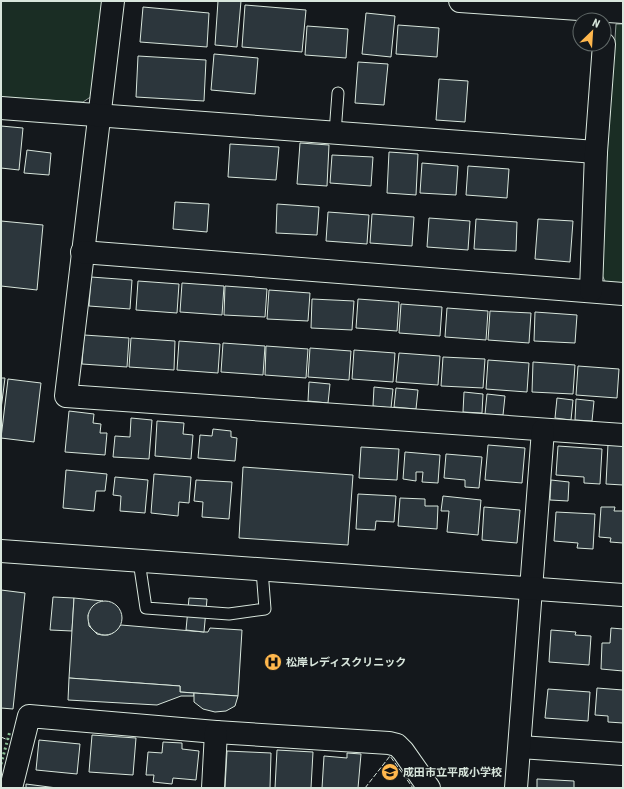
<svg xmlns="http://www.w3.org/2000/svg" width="624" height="789" font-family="'Roboto Condensed','Noto Sans JP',sans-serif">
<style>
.green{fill:#1a2d24;stroke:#939e99}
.building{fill:#2c363c;stroke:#d8e6dc}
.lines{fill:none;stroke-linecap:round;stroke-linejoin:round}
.lane-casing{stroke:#d8e6dc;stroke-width:13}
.street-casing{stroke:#d8e6dc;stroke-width:24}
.secondary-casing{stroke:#d8e6dc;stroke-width:24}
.lane{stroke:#14181c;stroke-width:11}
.street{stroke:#14181c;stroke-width:22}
.secondary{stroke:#14181c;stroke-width:22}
.hedge{stroke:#8ac095;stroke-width:3;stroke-dasharray:2 3;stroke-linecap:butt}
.fence{stroke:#d8e6dc;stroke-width:1;stroke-dasharray:5 2;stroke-linecap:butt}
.labels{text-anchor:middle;stroke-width:3;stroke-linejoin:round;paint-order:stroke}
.poi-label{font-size:11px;font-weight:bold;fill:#d8e6dc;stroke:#14181c;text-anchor:start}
</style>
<rect width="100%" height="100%" fill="#14181c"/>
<g class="green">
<path d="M1,1H103L92,96L83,102L1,98Z"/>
<path d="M616,24H623V284L606,283L599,269Z"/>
</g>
<g class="building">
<path d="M218,1H241L237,47L215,45Z"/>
<path d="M245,5L306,10L302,52L242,47Z"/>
<path d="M143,7L209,13L207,47L140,42Z"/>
<path d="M366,13L395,16L391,57L362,54Z"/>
<path d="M398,25L439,28L437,57L396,54Z"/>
<path d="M307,26L348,29L346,58L305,55Z"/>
<path d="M214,54L258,58L255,94L211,90Z"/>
<path d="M138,56L206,60L204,101L136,97Z"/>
<path d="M358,62L388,64L384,105L355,103Z"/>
<path d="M439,79L468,81L465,122L436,120Z"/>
<path d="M1,126L23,128L19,170L1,168Z"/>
<path d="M300,143L329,145L327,186L297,184Z"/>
<path d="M230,144L279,147L276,180L228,177Z"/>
<path d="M27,150L51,153L49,175L24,173Z"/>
<path d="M389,152L418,154L416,195L387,193Z"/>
<path d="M332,155L373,157L371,186L330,183Z"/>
<path d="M422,163L458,166L456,195L420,193Z"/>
<path d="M468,166L509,169L507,198L466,195Z"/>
<path d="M175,202L209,204L207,232L173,229Z"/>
<path d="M277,204L319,207L317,235L276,233Z"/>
<path d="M328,212L369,215L367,244L326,241Z"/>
<path d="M372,214L414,217L412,246L370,243Z"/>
<path d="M429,218L470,221L468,250L427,247Z"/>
<path d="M476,219L517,222L516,251L474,249Z"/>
<path d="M538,219L573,221L570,262L535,259Z"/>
<path d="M1,221L43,225L37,290L1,286Z"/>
<path d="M91,277L132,280L130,309L89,306Z"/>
<path d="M138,281L179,284L177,313L136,310Z"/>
<path d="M182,283L224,286L222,315L180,312Z"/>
<path d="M225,286L267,289L265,317L224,315Z"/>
<path d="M269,290L310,293L308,321L267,319Z"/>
<path d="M312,299L354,301L352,330L311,328Z"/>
<path d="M358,299L399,302L397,331L356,328Z"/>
<path d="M401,304L442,307L440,336L399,333Z"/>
<path d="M447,308L488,311L486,340L445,337Z"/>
<path d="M490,311L531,313L529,343L488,340Z"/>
<path d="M535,312L577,315L575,343L534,341Z"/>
<path d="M84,335L129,338L127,367L82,364Z"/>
<path d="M131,338L175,341L174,370L129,367Z"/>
<path d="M179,341L220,344L218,373L177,370Z"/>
<path d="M223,343L265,346L263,375L221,372Z"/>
<path d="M266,346L308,349L306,378L265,375Z"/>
<path d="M310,348L351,351L349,380L308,377Z"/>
<path d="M354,350L395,353L393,382L352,379Z"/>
<path d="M399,353L440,356L438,385L396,382Z"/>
<path d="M443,357L485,359L483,388L441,386Z"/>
<path d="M488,360L529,363L527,392L486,389Z"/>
<path d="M533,362L575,365L573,394L532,392Z"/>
<path d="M578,366L619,369L617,398L576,395Z"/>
<path d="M1,378H5L1,409Z"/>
<path d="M8,379L41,383L34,442L1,438Z"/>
<path d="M309,382L330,384L328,403L308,401Z"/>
<path d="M374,387L393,389L391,408L373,406Z"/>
<path d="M396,388L418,390L416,409L394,407Z"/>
<path d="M464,392L483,394L482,413L463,412Z"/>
<path d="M487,394L505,396L503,415L485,414Z"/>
<path d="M557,398L573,400L571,420L555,418Z"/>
<path d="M576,399L594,401L592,421L575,420Z"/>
<path d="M69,411L94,414L93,423L101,424L100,433H107L105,455L65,452Z"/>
<path d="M131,418L152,420L149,459L113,457L115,436L130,437Z"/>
<path d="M157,421L184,423L183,434L193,435L191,459L155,456Z"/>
<path d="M213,429L231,431V437L237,438L235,461L198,458L200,435L212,436Z"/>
<path d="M608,444L623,445V485L606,484Z"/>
<path d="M488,445L525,448L522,483L485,480Z"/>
<path d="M558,446L602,449L600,484L584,483V477L556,475Z"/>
<path d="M361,447L399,449L397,480L359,478Z"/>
<path d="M405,452L440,455L438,483L422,482L423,472H416V481L403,479Z"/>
<path d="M446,454L482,457L479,488L465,487V480L444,478Z"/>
<path d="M243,467L353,475L348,545L239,538Z"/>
<path d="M66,470L107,474L105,491H96L94,511L63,508Z"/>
<path d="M154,474L191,477L189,503L179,502L178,516L151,513Z"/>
<path d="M115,477L148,480L145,513L120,511L121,496L113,495Z"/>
<path d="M196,480L232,482L229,519L202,517L203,502L194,501Z"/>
<path d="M551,480L569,482L568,501L550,500Z"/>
<path d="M358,494L396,496L394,522L376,521L375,530L356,529Z"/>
<path d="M443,496L481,500L478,535L447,532L449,511H441Z"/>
<path d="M400,498L425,499V506H438L437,529L398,526Z"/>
<path d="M484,507L520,510L517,543L482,540Z"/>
<path d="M601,507H615L614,511H623V543L610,542L611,538L599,537Z"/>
<path d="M556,512L595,514L593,549L577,548L578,543L554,541Z"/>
<path d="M1,590L25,593L13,709L1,708Z"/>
<path d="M53,597L74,598L72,631L50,630Z"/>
<path d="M74,598L103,601L93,606L88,615L89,626L97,634L102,635H108L113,633L121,625L204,632H208L210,628L242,630L238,696L180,692V686L69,678Z"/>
<path d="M189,598L207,599L204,632L186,630Z"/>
<circle cx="105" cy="618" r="17"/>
<path d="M611,628L623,629V671L601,669L602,643H610Z"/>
<path d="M551,630L576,632L575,635L591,636L589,665L549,662Z"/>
<path d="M69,678L180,686V692L194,693V696H181L157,705L68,700Z"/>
<path d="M597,688L623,690V723L608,722V716L595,715Z"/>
<path d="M548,689L590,692L588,721L545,718Z"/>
<path d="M194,693L238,696L235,706L226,711L215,712L203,709L194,702Z"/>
<path d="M92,735L136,738L133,775L89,772Z"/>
<path d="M39,740L80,744L77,774L36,770Z"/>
<path d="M163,742L182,743V749L199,751L196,780L173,778L172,784L153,782L154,775H146L148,752L162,753Z"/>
<path d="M277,750L313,752L311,788H275Z"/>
<path d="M227,751L271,753L270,788H225Z"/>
<path d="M347,753L361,754L358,788H322L324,756L347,758Z"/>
<path d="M537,779L574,781V788H537Z"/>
<path d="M26,784L57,788H26Z"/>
</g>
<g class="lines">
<g class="lane-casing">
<g id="lane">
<path d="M335,133L338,93"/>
<path d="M139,561L146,608L229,614L265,609L262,570"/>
</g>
</g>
<g class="street-casing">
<g id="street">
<path d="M113,1C98,133 81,264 66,396L623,435"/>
<path d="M460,1L623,12"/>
<path d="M1,108L596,152"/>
<path d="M82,252L623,294"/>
<path d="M591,291L596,152L604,44"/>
<path d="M520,747L623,754"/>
<path d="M11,788L29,716L216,732L389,743L397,745L403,751L429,788"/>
<path d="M213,788L216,732"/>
<path d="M516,788L543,430"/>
</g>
</g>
<g class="secondary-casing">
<path id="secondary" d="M1,551L623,595"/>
</g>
<use href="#lane" class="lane"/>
<use href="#street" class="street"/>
<use href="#secondary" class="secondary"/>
<path class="hedge" d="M1,764L10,731"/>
<g class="fence">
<path d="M1,737L8,740"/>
<path d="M365,788L390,756L413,788"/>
</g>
</g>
<defs>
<g id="hospital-disc" transform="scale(0.9)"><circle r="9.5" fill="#ffb74d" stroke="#14181c"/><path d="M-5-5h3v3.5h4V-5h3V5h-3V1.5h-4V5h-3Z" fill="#111"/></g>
<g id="school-disc" transform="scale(0.9)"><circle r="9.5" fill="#ffb74d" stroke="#14181c"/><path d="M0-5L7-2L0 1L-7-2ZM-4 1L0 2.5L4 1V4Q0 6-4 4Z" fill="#111"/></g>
</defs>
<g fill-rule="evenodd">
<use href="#hospital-disc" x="273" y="662"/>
<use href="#school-disc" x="390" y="772"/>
</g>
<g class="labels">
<g class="poi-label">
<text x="286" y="666">松岸レディスクリニック</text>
<text x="403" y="776">成田市立平成小学校</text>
</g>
</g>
<rect width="624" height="789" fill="none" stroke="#d8e6dc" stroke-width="4"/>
<g transform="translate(592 32) rotate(25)"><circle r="19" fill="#14181c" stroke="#626a69"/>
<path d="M0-3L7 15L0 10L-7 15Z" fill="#ffb74d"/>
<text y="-6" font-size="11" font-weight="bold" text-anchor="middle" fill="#d8e6dc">N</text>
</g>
</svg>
